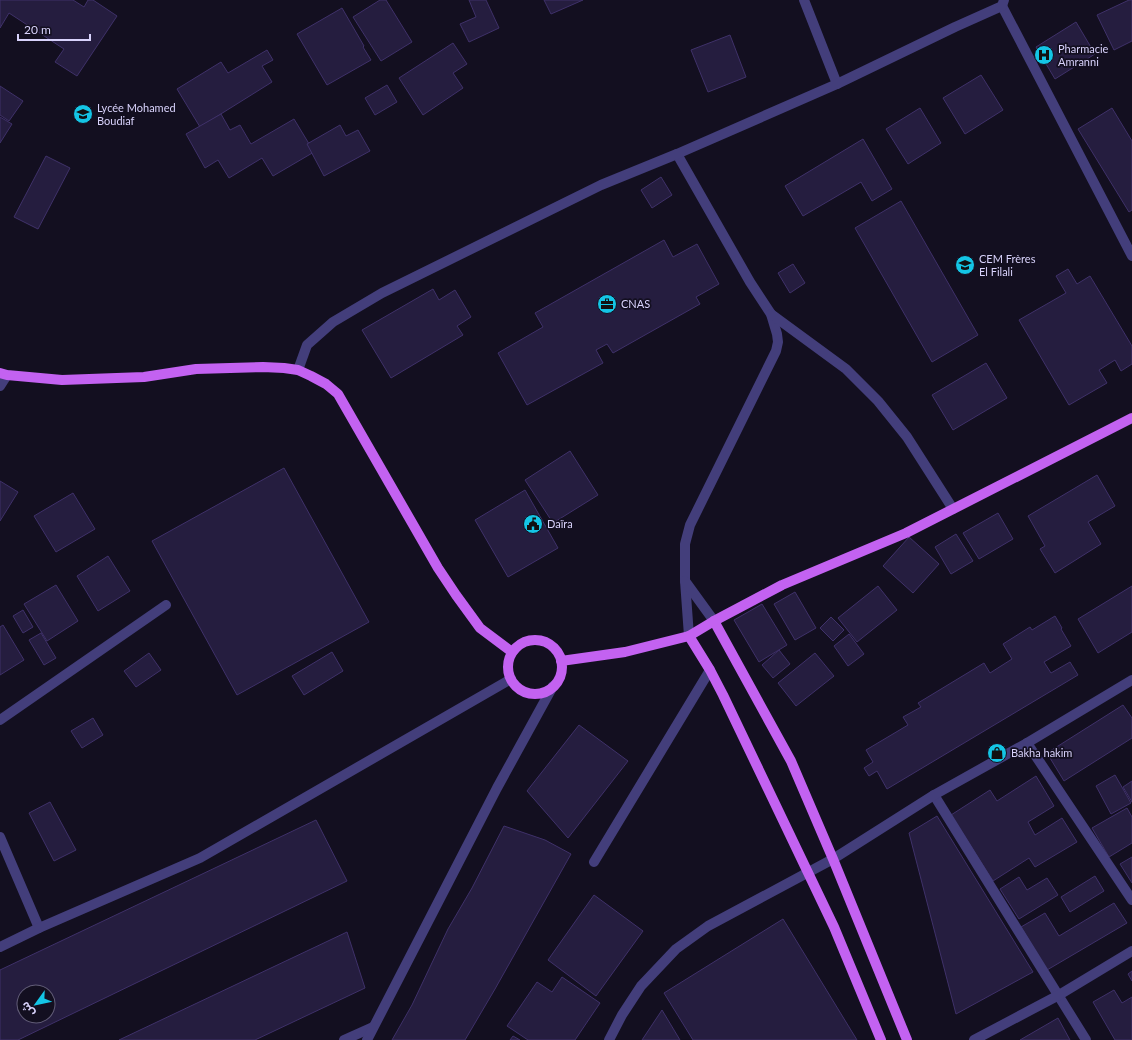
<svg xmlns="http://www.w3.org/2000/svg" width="1132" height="1040" font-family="Lato,'Noto Sans Arabic',sans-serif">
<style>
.building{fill:#251d3f;stroke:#3f3169;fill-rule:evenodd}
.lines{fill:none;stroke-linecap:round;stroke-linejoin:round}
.minor{stroke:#433e7b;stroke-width:10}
.major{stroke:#c362f1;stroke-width:10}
.labels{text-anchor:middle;stroke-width:3.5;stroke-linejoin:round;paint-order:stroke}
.poi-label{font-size:11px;fill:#d8d2fb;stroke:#130f20;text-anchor:start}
</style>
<rect width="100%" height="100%" fill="#130f20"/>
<g class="building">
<path d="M0,0H73L84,7L88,0H93L117,16L77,76L55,62L64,49L9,13L0,28Z"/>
<path d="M380,0H386L412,42L381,61L353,17Z"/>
<path d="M469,0H486L499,28L469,42L460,24L476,17Z"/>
<path d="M544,0H583L551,14Z"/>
<path d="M1129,0H1132V41L1114,50L1097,15Z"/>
<path d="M342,8L364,46L363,47L371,60L327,85L297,34Z"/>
<path d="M1076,22L1095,54L1055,79L1036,47Z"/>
<path d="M730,35L746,77L708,92L691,50Z"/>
<path d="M453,43L467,64L453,73L463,88L423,115L399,78Z"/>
<path d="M267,50L273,60L262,66L272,82L200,127L177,89L221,62L228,73Z"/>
<path d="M981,75L1003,110L965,134L943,98Z"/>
<path d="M387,85L397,102L375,115L365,98Z"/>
<path d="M0,86L23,101L9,121L0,115Z"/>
<path d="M920,108L941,143L908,164L886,129Z"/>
<path d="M1112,108L1132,141V210L1129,212L1078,129Z"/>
<path d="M221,114L230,130L240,125L251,144L294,119L314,152L273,176L262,158L229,178L218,160L205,168L186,134Z"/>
<path d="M0,117L12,124L0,143Z"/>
<path d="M340,125L346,136L358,130L370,151L324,176L307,144Z"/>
<path d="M863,139L892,189L872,201L861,182L803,216L785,186Z"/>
<path d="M46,156L70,168L38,229L14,217Z"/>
<path d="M661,177L672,195L652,208L641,190Z"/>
<path d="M901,201L978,335L932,362L855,228Z"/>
<path d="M664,240L673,257L697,244L719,284L696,297L700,304L613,353L607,344L596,350L603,363L527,405L498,353L543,327L535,313Z"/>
<path d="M793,264L805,283L790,293L778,273Z"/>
<path d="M1068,269L1077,284L1090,276L1132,346V364L1121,371L1115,360L1099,370L1107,383L1069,405L1019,320L1066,293L1056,276Z"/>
<path d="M433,289L439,300L455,290L471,317L457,326L463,335L391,378L362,330Z"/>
<path d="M986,363L1007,398L953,430L932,395Z"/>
<path d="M570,451L598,495L553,523L525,480Z"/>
<path d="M284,468L369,622L237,695L152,541Z"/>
<path d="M1097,475L1115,506L1088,522L1101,544L1055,573L1040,549L1045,546L1028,516Z"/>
<path d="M0,481L18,492L0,521Z"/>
<path d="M525,490L558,548L508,577L475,520Z"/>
<path d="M73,493L95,529L56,552L34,516Z"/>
<path d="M998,513L1013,539L979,559L963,533Z"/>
<path d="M956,534L973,561L951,574L935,547Z"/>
<path d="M909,537L939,564L913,593L883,566Z"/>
<path d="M108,556L130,591L98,611L77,576Z"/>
<path d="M56,585L78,621L47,641L24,604Z"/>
<path d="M878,586L897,610L857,642L838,618Z"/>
<path d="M1132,586V632L1098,653L1078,619Z"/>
<path d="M795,592L816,628L795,640L774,604Z"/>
<path d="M762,604L787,645L759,662L734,620Z"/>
<path d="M23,610L33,627L23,633L13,616Z"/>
<path d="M1055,616L1062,628L1061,629L1071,646L1044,662L1051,673L1070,662L1078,675L887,789L877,771L869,776L864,768L873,762L866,750L908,725L903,717L921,707L918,703L984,663L990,673L1012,659L1003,644L1030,627L1032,630Z"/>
<path d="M831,617L844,630L833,641L820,628Z"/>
<path d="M3,625L24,660L0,675V627Z"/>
<path d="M41,633L56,658L44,665L29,640Z"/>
<path d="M849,634L864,654L848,666L834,646Z"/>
<path d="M779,650L790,664L773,678L762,665Z"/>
<path d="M332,652L343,671L304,695L292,676Z"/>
<path d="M149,653L161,670L136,687L124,671Z"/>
<path d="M815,653L834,676L796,706L778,683Z"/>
<path d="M1123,705L1132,718V738L1064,781L1047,753Z"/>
<path d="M93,718L103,735L82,748L71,731Z"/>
<path d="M579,725L628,761L568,838L527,791Z"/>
<path d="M1115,775L1131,803L1111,814L1096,786Z"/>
<path d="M1036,776L1054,806L1028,822L1035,835L1062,818L1077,842L1035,867L1029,858L993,881L951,815L990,790L997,801Z"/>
<path d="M1132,781V802L1123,787Z"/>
<path d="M50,802L76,850L54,861L29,813Z"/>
<path d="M1127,808L1132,817V843L1109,857L1092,828Z"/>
<path d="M937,816L1033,972L956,1014L909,833Z"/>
<path d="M316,820L347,881L18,1040H0V970ZM24,992H48V1016H24Z"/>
<path d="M504,826L545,840L571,854L495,989L465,1040H392L412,1005L448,929L472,888Z"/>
<path d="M1132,857V883L1120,864Z"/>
<path d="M1095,876L1104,891L1070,912L1061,897Z"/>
<path d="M1019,877L1027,890L1047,878L1058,895L1019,919L1000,889Z"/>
<path d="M594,895L643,931L596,996L548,960Z"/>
<path d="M1114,903L1127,923L1047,970L1021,927L1045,913L1059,936Z"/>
<path d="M783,919L857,1040H693L664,993Z"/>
<path d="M347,932L365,988L255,1040H119Z"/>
<path d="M1132,971V981L1128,974Z"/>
<path d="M562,977L600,1003L575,1040H528L507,1026L537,982L552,992Z"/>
<path d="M1114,990L1122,1003L1132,997V1040H1115L1093,1002Z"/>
<path d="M662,1010L680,1040H642Z"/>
<path d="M1058,1018L1070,1040H1020Z"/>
<path d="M513,1036L520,1040H510Z"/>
</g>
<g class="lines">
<g class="minor">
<path d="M804,0L837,84"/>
<path d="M1002,6L1132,256"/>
<path d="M677,154L750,282L771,314L777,334L778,342L776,351L690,525L685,544V581L689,636"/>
<path d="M771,314L846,369L878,401L907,437L953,509"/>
<path d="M298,370L307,345L333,322L382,293L601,185L677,154L837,84L955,27L1002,6L1004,0"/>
<path d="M0,386L7,375"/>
<path d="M685,581L714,621"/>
<path d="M0,720L166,605"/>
<path d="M1027,743L1132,900"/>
<path d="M934,795L1086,1040"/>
<path d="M0,837L39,928"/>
<path d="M594,862L710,670"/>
<path d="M0,947L39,928L200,858L511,679"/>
<path d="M344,1040L373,1027"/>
<path d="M367,1040L497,788L553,686"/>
<path d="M609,1040L622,1015L641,986L676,949L708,926L833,859L934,795L1027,743L1132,680"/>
<path d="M974,1040L1059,995L1132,951"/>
</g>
<g class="major">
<path d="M0,373L7,375L62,380L144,377L196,369L263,367L284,368L298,370L311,376L326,384L338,394L438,568L456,595L480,628L512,652"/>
<path d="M714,621L791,761L833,859L907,1040"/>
<path d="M689,636L710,670L723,695L834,927L881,1040"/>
<circle cx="535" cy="667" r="27"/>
<path d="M561,661L625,652L689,636L714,621L782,585L906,533L1132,418"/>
</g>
</g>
<defs>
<g id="hospital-disc" transform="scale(1)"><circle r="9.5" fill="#14c5e5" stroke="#130f20"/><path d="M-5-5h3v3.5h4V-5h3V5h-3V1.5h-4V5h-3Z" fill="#111"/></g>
<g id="school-disc" transform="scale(1)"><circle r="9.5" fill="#14c5e5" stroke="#130f20"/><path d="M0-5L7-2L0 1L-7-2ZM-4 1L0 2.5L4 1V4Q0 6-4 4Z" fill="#111"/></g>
<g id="office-disc" transform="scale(1)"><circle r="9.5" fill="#14c5e5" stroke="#130f20"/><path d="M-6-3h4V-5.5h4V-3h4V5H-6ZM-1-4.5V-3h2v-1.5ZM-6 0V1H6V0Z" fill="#111"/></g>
<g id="civic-disc" transform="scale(1)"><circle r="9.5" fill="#14c5e5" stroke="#130f20"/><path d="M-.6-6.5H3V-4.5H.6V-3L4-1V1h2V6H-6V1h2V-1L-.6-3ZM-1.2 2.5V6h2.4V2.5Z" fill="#111"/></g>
<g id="shop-disc" transform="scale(1)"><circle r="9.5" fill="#14c5e5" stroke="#130f20"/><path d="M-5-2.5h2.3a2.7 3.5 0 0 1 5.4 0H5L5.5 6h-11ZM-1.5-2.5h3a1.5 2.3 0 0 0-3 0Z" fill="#111"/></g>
</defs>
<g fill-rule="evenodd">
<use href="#hospital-disc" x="1044" y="55"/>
<use href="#school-disc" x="83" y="114"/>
<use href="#school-disc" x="965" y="265"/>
<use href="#office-disc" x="607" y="304"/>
<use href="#civic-disc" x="533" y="524"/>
<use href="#shop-disc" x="997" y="753"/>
</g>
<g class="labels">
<g class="poi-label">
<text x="1058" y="53">Pharmacie<tspan x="1058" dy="13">Amranni</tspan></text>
<text x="97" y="112">Lycée Mohamed<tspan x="97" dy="13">Boudiaf</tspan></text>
<text x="979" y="263">CEM Frères<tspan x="979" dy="13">El Filali</tspan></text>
<text x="621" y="308">CNAS</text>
<text x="547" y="528">Daïra</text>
<text x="1011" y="757">Bakha hakim</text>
</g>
</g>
<g transform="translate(36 1004) rotate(237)"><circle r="19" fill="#130f20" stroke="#625d78"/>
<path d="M0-3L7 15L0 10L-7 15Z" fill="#14c5e5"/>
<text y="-6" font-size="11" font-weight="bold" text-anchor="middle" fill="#d8d2fb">ش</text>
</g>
<path d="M18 34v6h72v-6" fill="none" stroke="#d8d2fb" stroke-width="2"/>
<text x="24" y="34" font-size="12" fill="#d8d2fb" stroke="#130f20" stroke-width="3" paint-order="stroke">20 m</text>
</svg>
